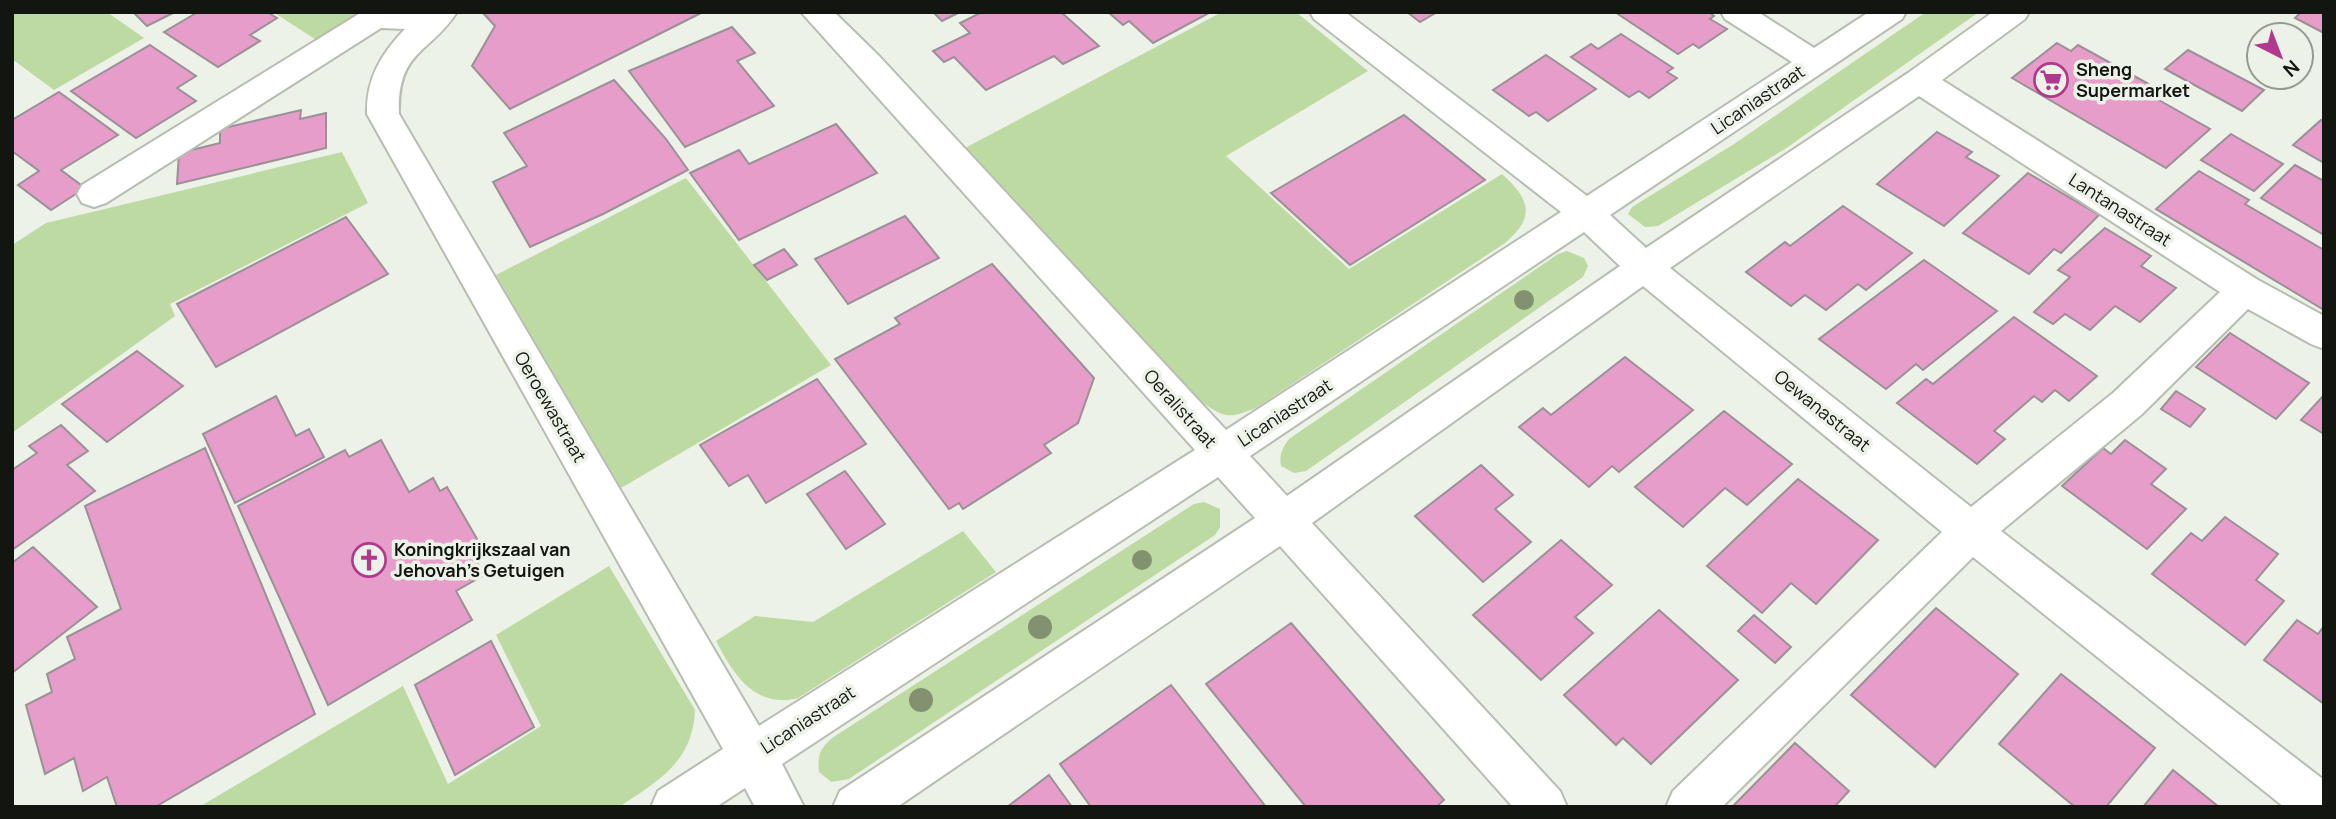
<svg xmlns="http://www.w3.org/2000/svg" width="2336" height="819" font-family="Manrope,sans-serif">
<style>
.green{fill:#bedaa3}
.building{fill:#e69dca;stroke:#9b9096;stroke-width:2}
.lines{fill:none;stroke-linecap:round;stroke-linejoin:round}
.minor-casing{stroke:#b7bdb2;stroke-width:4}
.minor{fill:#fff;fill-rule:evenodd}
.tree{fill:#829170}
.labels{text-anchor:middle;stroke-width:7;stroke-linejoin:round;paint-order:stroke}
.poi-label{font-size:18px;font-weight:bold;fill:#131511;stroke:#ecf2e7;text-anchor:start}
.street-label{font-size:18px;fill:#131511;stroke:#ecf2e7}
</style>
<rect width="100%" height="100%" fill="#ecf2e7"/>
<g class="green">
<path d="M12,12H107L144,38L54,90L12,59Z"/>
<path d="M273,12H374L321,43Z"/>
<path d="M1222,12H1296L1368,71L1226,156L1349,269L1502,174C1530,199 1536,217 1505,243L1256,408C1229,418 1227,419 1203,403L963,149Z"/>
<path d="M1926,12H1979L1785,149L1658,226L1645,227L1628,214L1632,207L1734,144Z"/>
<path d="M342,152L368,203L170,304L175,316L12,433V245L46,223Z"/>
<path d="M686,178L831,365L621,488L496,275Z"/>
<path d="M1567,251L1584,258L1588,266L1583,277L1306,471L1294,473L1281,466C1279,454 1282,449 1289,439L1558,254Z"/>
<path d="M1204,502L1220,509V527L1215,535L849,779L831,782L819,772C817,755 820,749 832,738L1194,504Z"/>
<path d="M963,531L996,572L798,698C755,709 733,674 716,641L755,616L813,622Z"/>
<path d="M609,566L695,710C693,762 658,781 619,807H199L403,686L448,784L541,726L496,635Z"/>
</g>
<g class="building">
<path d="M133,12H175L147,26Z"/>
<path d="M198,12H267L277,18L250,35L260,41L218,67L164,32Z"/>
<path d="M703,12L510,109L472,66L495,26L483,13L485,12Z"/>
<path d="M933,12H960L942,21Z"/>
<path d="M982,12H1061L1099,46L1063,64L1054,56L986,90L954,57L944,62L933,51L970,33L960,23Z"/>
<path d="M1108,12H1208L1209,13L1153,43L1129,21L1123,25Z"/>
<path d="M1407,12H1437L1420,22Z"/>
<path d="M1615,12H1709L1714,16L1710,19L1727,29L1699,48L1693,44L1678,54Z"/>
<path d="M2301,12H2324V33L2295,18Z"/>
<path d="M732,27L755,53L737,61L774,106L685,147L629,71Z"/>
<path d="M1621,34L1673,68L1667,72L1677,78L1649,98L1639,91L1629,97L1571,57L1591,44L1598,49Z"/>
<path d="M2057,43L2071,51L2078,45L2165,93L2157,99L2210,129L2166,168L2012,78Z"/>
<path d="M150,45L196,76L177,88L196,101L136,138L71,91Z"/>
<path d="M2188,50L2264,90L2242,111L2165,69Z"/>
<path d="M1546,55L1596,89L1548,121L1536,112L1529,116L1493,90Z"/>
<path d="M614,80L666,139L688,170L603,214L530,247L493,182L527,166L504,133Z"/>
<path d="M59,92L118,135L61,170L85,188L51,210L18,185L39,171L12,151V120Z"/>
<path d="M301,110L300,119L326,113V148L177,184L179,153L220,143V129Z"/>
<path d="M1404,115L1485,180L1350,265L1271,193Z"/>
<path d="M2321,120L2324,121V163L2293,145Z"/>
<path d="M836,124L877,173L739,240L690,173L739,150L749,164Z"/>
<path d="M1937,132L1972,152L1966,157L1999,176L1944,226L1877,184Z"/>
<path d="M2231,134L2283,164L2254,191L2201,160Z"/>
<path d="M2295,165L2324,181V235L2261,198Z"/>
<path d="M2199,171L2249,200L2245,204L2324,250V310L2156,209Z"/>
<path d="M2028,173L2099,215L2061,253L2054,249L2029,274L1963,233Z"/>
<path d="M1843,206L1912,253L1866,290L1858,284L1826,310L1805,295L1791,306L1746,272L1785,242L1790,246Z"/>
<path d="M905,216L939,258L848,304L815,259Z"/>
<path d="M346,217L388,274L216,367L177,304Z"/>
<path d="M2105,228L2151,256L2141,266L2176,288L2140,322L2115,306L2090,330L2065,314L2053,324L2034,312L2070,277L2058,270Z"/>
<path d="M784,249L797,265L767,280L754,265Z"/>
<path d="M1924,260L1997,311L1923,370L1916,364L1886,389L1819,339Z"/>
<path d="M992,264L1094,378L1078,423L1044,445L1051,453L963,509L959,503L949,509L835,359L900,324L895,318Z"/>
<path d="M2014,317L2097,376L2069,401L2055,390L2042,402L2034,396L1994,431L2005,439L1977,464L1897,403L1926,379L1933,384Z"/>
<path d="M2230,333L2309,383L2276,419L2196,367Z"/>
<path d="M137,351L183,386L107,442L62,404Z"/>
<path d="M1625,357L1693,410L1619,472L1612,466L1589,487L1519,427L1543,408L1551,415Z"/>
<path d="M817,379L866,444L766,503L748,475L729,486L700,445Z"/>
<path d="M2176,391L2205,409L2190,427L2161,409Z"/>
<path d="M2324,395V434L2301,420Z"/>
<path d="M276,396L296,436L309,429L324,457L235,503L203,434Z"/>
<path d="M1724,411L1792,464L1747,505L1725,488L1683,527L1635,487Z"/>
<path d="M61,425L88,451L67,465L95,491L12,550V470L37,453L29,446Z"/>
<path d="M381,440L409,492L433,478L440,491L447,487L477,539L468,545L484,575L456,591L472,620L328,705L238,506L345,450L349,457Z"/>
<path d="M2125,440L2166,469L2151,484L2186,509L2147,549L2062,486L2103,448L2111,454Z"/>
<path d="M205,448L315,714L155,807H117L107,777L83,791L74,758L45,774L26,705L52,692L47,674L75,659L67,637L121,609L85,506Z"/>
<path d="M1481,465L1513,495L1495,509L1531,542L1483,582L1415,516Z"/>
<path d="M845,471L885,524L846,549L807,494Z"/>
<path d="M1798,479L1878,540L1816,604L1791,583L1762,613L1707,566Z"/>
<path d="M2225,517L2278,554L2256,580L2284,601L2245,645L2152,574L2191,533L2202,541Z"/>
<path d="M1561,540L1612,585L1575,617L1593,633L1541,680L1473,615Z"/>
<path d="M33,547L97,607L12,673V563Z"/>
<path d="M1936,608L2018,674L1935,767L1851,695Z"/>
<path d="M1659,610L1738,680L1651,764L1623,738L1616,745L1564,695Z"/>
<path d="M1754,615L1791,647L1775,663L1738,631Z"/>
<path d="M2297,620L2318,634L2324,626V704L2264,660Z"/>
<path d="M1291,623L1444,800L1436,807H1306L1206,684Z"/>
<path d="M491,641L534,727L455,775L415,685Z"/>
<path d="M2061,674L2155,748L2106,807H2075L1999,744Z"/>
<path d="M1171,685L1266,807H1091L1060,764Z"/>
<path d="M1795,743L1849,791L1836,805L1839,807H1732Z"/>
<path d="M2173,770L2219,807H2143Z"/>
<path d="M1049,775L1072,807H1007Z"/>
</g>
<g class="lines">
<g class="minor-casing">
<path id="minor" d="M362,12H457C430,54 397,50 399,114L759,726L1195,450L801,12H834L879,56L1226,430L1561,212L1314,19L1310,12H1345L1587,196L1792,62L1725,19L1721,12H1758L1814,48L1869,12H1906L1902,19L1610,215L1646,248L1908,73L1993,12H2029L2025,19L1942,80L2258,280L2324,316V349L2311,344L2248,309L2141,415L2001,531L2324,780V807H2284L1973,557L1722,807H1666L1673,791L1942,532L1643,286L1312,523L1560,791L1567,807H1513L1280,546L897,807H833L840,791L1255,518L1218,477L782,764L804,807H755L745,788L716,807H651L658,791L723,749L367,114C366,79 381,54 405,29L381,28L106,203L94,207L82,203L77,194L82,185ZM1919,96L2220,292L2113,393L1971,507L1670,268ZM1584,232L1620,266L1287,496L1250,456Z"/>
</g>
<use href="#minor" class="minor"/>
</g>
<g class="tree">
<circle cx="1524" cy="300" r="10"/>
<circle cx="1142" cy="560" r="10"/>
<circle cx="1040" cy="627" r="12"/>
<circle cx="921" cy="700" r="12"/>
</g>
<defs>
<g id="supermarket-ring" transform="scale(1.75)"><circle r="9.5" fill="#ecf2e7" stroke="#b1388c" stroke-width="1.5"/><path d="M-6-5.5h2.5l.6 2H6L4.5 2H-2.5L-4.4-4H-6ZM-1.5 3.2a1.3 1.3 0 1 0 .1 0ZM3 3.2a1.3 1.3 0 1 0 .1 0Z" fill="#b1388c"/></g>
<g id="church-ring" transform="scale(1.75)"><circle r="9.5" fill="#ecf2e7" stroke="#b1388c" stroke-width="1.5"/><path d="M-1.2-6h2.4v3.5h3.3v2.4h-3.3V6h-2.4V-.1h-3.3v-2.4h3.3Z" fill="#b1388c"/></g>
</defs>
<g fill-rule="evenodd">
<use href="#supermarket-ring" x="2051" y="80"/>
<use href="#church-ring" x="369" y="560"/>
</g>
<g class="labels">
<g class="poi-label">
<text x="2076" y="76">Sheng<tspan x="2076" dy="21">Supermarket</tspan></text>
<text x="394" y="556">Koningkrijkszaal van<tspan x="394" dy="21">Jehovah's Getuigen</tspan></text>
</g>
<g class="street-label">
<text transform="translate(1758 100) rotate(-34)" y="6">Licaniastraat</text>
<text transform="translate(2120 210) rotate(33)" y="6">Lantanastraat</text>
<text transform="translate(550 407) rotate(60)" y="6">Oeroewastraat</text>
<text transform="translate(1180 409) rotate(48)" y="6">Oeralistraat</text>
<text transform="translate(1822 411) rotate(39)" y="6">Oewanastraat</text>
<text transform="translate(1285 413) rotate(-33)" y="6">Licaniastraat</text>
<text transform="translate(808 720) rotate(-33)" y="6">Licaniastraat</text>
</g>
</g>
<rect width="2336" height="819" fill="none" stroke="#131511" stroke-width="28"/>
<g transform="translate(2280 56) rotate(138)"><circle r="33" fill="#ecf2e7" stroke="#959a91" stroke-width="2"/>
<path d="M0-5L12 26L0 18L-12 26Z" fill="#b1388c"/>
<text y="-10" font-size="19" font-weight="bold" text-anchor="middle" fill="#131511">N</text>
</g>
</svg>
